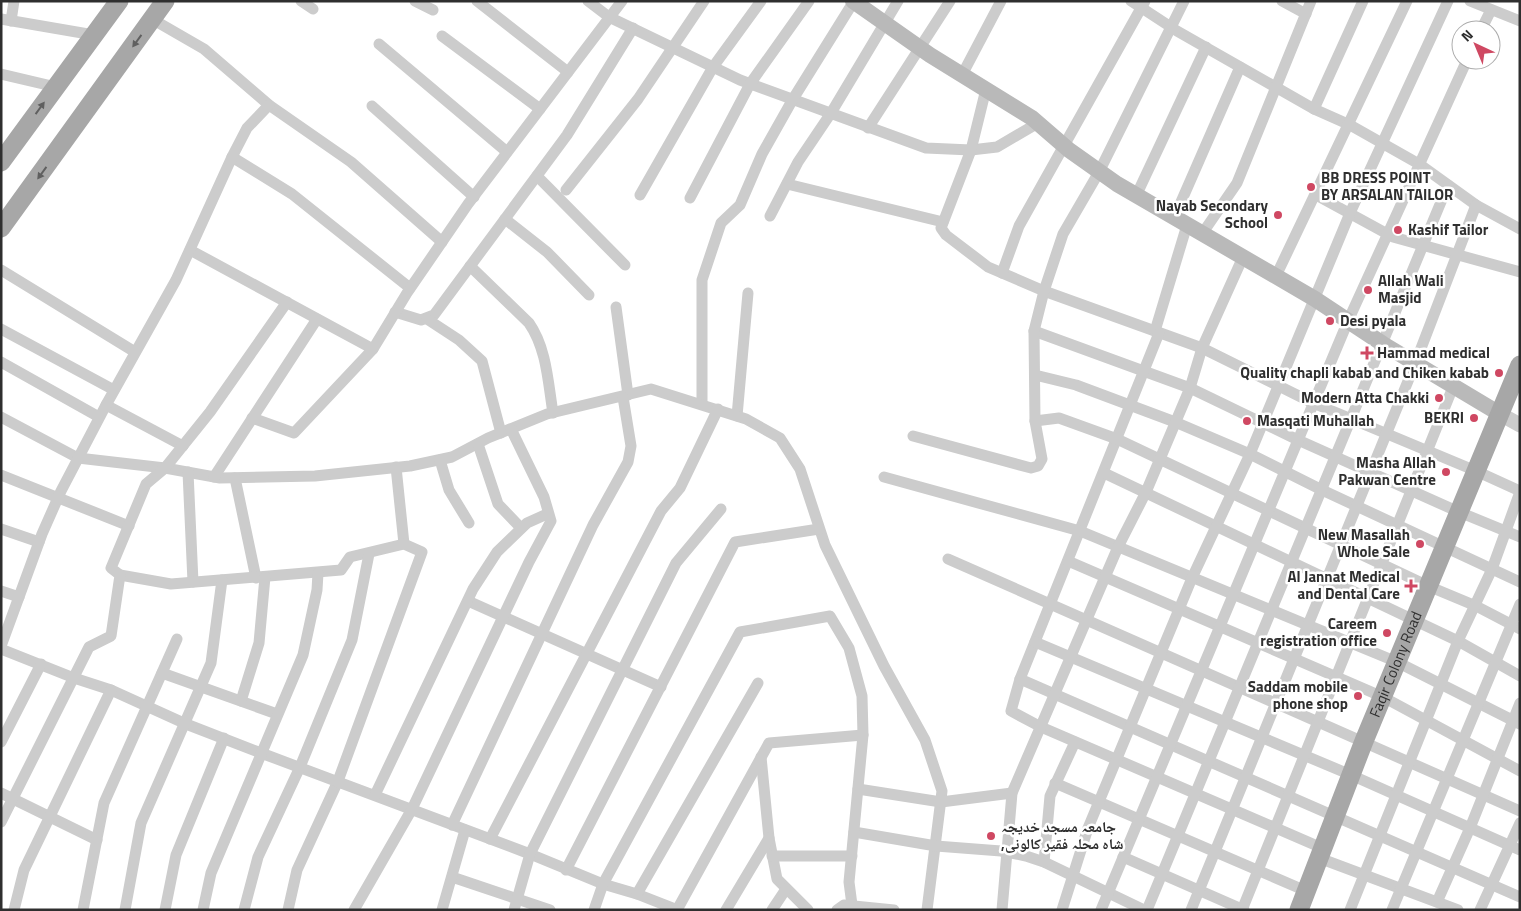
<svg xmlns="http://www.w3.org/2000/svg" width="1521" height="911" font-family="'Titillium Web','Noto Naskh Arabic',sans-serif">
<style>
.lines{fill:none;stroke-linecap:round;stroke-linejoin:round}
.minor{stroke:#ccc;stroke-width:11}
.tertiary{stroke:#ccc;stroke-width:15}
.secondary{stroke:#b9b9b9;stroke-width:16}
.primary{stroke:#a7a7a7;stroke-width:19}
.oneway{fill:#5f5f5f}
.poi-dot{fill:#cf4862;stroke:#fff;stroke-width:2}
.labels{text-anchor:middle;stroke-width:5;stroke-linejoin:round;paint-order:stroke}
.poi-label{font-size:15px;font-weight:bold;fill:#2f2f2f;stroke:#fff;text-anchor:end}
.street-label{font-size:15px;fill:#2f2f2f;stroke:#fff}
</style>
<rect width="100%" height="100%" fill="#fff"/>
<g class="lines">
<g class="minor">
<path d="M301,1L313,9"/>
<path d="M415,1L433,10"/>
<path d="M477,1L568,72"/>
<path d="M588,1L609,17L740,80L926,148L971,150L997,147L1038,123"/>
<path d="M1131,1L1177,31L1314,109L1350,125L1419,164L1476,205L1520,229"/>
<path d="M1282,1L1306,14"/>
<path d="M1470,1L1520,21"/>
<path d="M1,19L94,35"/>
<path d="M152,19L204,49L269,105L351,162L442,242"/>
<path d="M11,21L14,1"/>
<path d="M1481,30L1491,10"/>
<path d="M442,36L540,109"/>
<path d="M379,44L507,152"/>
<path d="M1,74L56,87"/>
<path d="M962,75L1001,1"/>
<path d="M986,89L971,150L941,228L946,235L988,267L1044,291L1202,348L1313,403L1476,471L1520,491"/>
<path d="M372,106L474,197"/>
<path d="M1314,109L1363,1"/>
<path d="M868,128L950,1"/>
<path d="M232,157L292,194L410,288"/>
<path d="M537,176L625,265"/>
<path d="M787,184L943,222"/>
<path d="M566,190L638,99L704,1"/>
<path d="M640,195L713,67L761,1"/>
<path d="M1316,195L1393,237L1520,272"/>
<path d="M1136,196L1206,47"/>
<path d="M690,198L750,84L809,1"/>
<path d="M770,216L798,162L831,113L898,1"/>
<path d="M1174,218L1240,67"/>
<path d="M505,219L547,252L589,295"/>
<path d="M1202,234L1237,183L1311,1"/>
<path d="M190,250L373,349"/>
<path d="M470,266L529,323C547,349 548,383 553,413"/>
<path d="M1,270L135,352"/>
<path d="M1002,273L1019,226L1145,1"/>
<path d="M1276,276L1407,1"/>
<path d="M616,307L628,395"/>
<path d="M395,312L421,320L434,315L567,135L633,28"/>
<path d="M427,319L459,340L482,361L501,433"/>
<path d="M1,329L114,390"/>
<path d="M1034,331L1190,388L1298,440L1459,512L1520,537"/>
<path d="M1155,331L1187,225"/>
<path d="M1159,333L1020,679L1011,711L1041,727L1322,848"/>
<path d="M1,362L99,417"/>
<path d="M1035,375L1076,385L1175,422L1250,454L1322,490L1520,582"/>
<path d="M702,404V280L721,223L740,205L762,154L793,99L854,1"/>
<path d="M106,405L183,446"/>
<path d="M737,416L748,293"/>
<path d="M1,417L78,458L165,468L220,478L315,476L410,466L452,457L488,438L547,414L651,389L746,419L780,438L800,469L825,545L884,666L925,740L942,791L927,910"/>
<path d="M252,418L294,433L373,349L407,293L468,204L622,1"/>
<path d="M1035,421L1059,418L1117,439L1428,586L1476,606L1520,629"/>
<path d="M913,436L1031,468L1038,466L1042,459L1035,421L1034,331L1044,291L1063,234L1099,172L1184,1"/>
<path d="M478,444L498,504L521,528"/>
<path d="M440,460L449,490L469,523"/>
<path d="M396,467L404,544"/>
<path d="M188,472L193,582"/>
<path d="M1104,473L1458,641L1520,676"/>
<path d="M1,475L129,526"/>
<path d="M214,477L317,319"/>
<path d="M884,477L1080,531L1397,662L1520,724"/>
<path d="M235,478L256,578"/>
<path d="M1,529L39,542"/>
<path d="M948,559L1520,811"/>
<path d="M1068,561L1383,697L1520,771"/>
<path d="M120,575L171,584L341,570L350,557L404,544L422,552L338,781L297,870L288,910"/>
<path d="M1,591L19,597"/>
<path d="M468,601L661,687"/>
<path d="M1035,642L1351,775L1520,850"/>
<path d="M1,646L42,534L61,491L106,405L176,280L232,157L247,128L269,105"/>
<path d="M1,649L74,678L111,690L186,724L261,753L530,854L603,884L637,894L678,910"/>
<path d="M162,673L277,714"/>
<path d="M1020,679L1520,897"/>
<path d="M241,701L259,643L265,577"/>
<path d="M1,742L41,664"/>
<path d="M761,757L769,838L777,879L808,910"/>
<path d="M1055,783L1306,891"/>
<path d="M858,789L941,802L1012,793"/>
<path d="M1,793L97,840"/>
<path d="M375,795L473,589L497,552L527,523L547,514"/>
<path d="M1,822L89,647L111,636L120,575L111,568L146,484L165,468L210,412L287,302"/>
<path d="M452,825L593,525L628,462L631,446L623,397"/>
<path d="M854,832L936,846L1001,851L1026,856L1044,862L1144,910"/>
<path d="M490,839L661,511L680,488L718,409"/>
<path d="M772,856H852"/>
<path d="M1123,857L1244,910"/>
<path d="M1319,858L1458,910"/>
<path d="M1044,862L1050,796L1075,742"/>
<path d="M566,870L735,542L819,529"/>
<path d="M452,877L550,910"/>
<path d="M637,894L758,683"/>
<path d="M1437,902L1470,828L1520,703"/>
<path d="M14,910L24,870L111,690"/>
<path d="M83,910L104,803L177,639"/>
<path d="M125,910L141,823L211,663L222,580"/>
<path d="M165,910L176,855L224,738"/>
<path d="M203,910L211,873L303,655L317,590L318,573"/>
<path d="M244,910L258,857L300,767L352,640L369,554"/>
<path d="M354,910L412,809L529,562L551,521L544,497L511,429"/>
<path d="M442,910L465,830"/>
<path d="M514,910L530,854L676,563L721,509"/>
<path d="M594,910L603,884L740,632L830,616L849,648L862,696L863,735L849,882L852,905"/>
<path d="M677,910L769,743L863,735"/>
<path d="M726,910L769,838"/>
<path d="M772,910L786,889"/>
<path d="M837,910L844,905L894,910"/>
<path d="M1002,910L1012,793L1118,547L1146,492L1190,388L1202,348L1243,257"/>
<path d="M1062,910L1088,828L1192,578L1250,454L1350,213L1448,1"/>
<path d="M1101,910L1348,321L1467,60"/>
<path d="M1147,910L1448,185"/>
<path d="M1191,910L1415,364L1476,205"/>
<path d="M1242,910L1453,387"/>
<path d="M1350,910L1458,641L1492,569L1520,492"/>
<path d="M1392,910L1520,604"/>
<path d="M1480,910L1520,823"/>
</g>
<path class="tertiary" d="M1500,414L1520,425"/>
<path class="secondary" d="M853,1L930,55L1032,118L1069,150L1117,184L1315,299L1383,344L1500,414"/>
<g class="primary">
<path d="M1,162L119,1"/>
<path d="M1,228L165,1"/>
<path id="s1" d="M1299,910L1364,741L1520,365"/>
</g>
</g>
<defs><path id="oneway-solid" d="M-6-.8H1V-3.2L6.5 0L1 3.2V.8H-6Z" transform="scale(1.25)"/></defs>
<g class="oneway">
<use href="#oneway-solid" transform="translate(137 41) rotate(126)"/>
<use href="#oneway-solid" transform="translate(40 108) rotate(-54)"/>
<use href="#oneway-solid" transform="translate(42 173) rotate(126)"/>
</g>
<g class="poi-dot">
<circle cx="1311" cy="187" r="5"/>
<circle cx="1278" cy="215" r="5"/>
<circle cx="1398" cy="230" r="5"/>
<circle cx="1368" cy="290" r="5"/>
<circle cx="1330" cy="321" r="5"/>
<path d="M1364.5 345.5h5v5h5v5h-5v5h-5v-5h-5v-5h5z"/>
<circle cx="1499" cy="373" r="5"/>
<circle cx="1439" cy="398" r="5"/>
<circle cx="1474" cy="418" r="5"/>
<circle cx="1247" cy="421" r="5"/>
<circle cx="1446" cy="472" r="5"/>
<circle cx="1420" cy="544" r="5"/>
<path d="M1408.5 578.5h5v5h5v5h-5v5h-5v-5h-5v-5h5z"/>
<circle cx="1387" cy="633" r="5"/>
<circle cx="1358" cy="696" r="5"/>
<circle cx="991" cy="836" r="5"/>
</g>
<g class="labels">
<g class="poi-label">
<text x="1321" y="183" text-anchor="start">BB DRESS POINT<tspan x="1321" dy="17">BY ARSALAN TAILOR</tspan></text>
<text x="1268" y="211">Nayab Secondary<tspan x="1268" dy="17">School</tspan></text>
<text x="1408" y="235" text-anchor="start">Kashif Tailor</text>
<text x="1378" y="286" text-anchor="start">Allah Wali<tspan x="1378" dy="17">Masjid</tspan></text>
<text x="1340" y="326" text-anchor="start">Desi pyala</text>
<text x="1377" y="358" text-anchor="start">Hammad medical</text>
<text x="1489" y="378">Quality chapli kabab and Chiken kabab</text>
<text x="1429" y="403">Modern Atta Chakki</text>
<text x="1464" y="423">BEKRI</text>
<text x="1257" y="426" text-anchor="start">Masqati Muhallah</text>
<text x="1436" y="468">Masha Allah<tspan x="1436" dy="17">Pakwan Centre</tspan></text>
<text x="1410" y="540">New Masallah<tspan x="1410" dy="17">Whole Sale</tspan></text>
<text x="1400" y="582">Al Jannat Medical<tspan x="1400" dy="17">and Dental Care</tspan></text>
<text x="1377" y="629">Careem<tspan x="1377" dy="17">registration office</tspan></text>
<text x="1348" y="692">Saddam mobile<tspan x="1348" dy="17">phone shop</tspan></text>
<text x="1001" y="832" text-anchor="start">جامعہ مسجد خدیجہ<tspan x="1001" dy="17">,شاہ محلہ فقیر کالونی</tspan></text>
</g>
<g class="street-label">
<text dy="5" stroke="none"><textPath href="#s1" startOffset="264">Faqir Colony Road</textPath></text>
</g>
</g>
<rect width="1521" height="911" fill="none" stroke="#2f2f2f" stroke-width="5"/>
<g transform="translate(1476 45) rotate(316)"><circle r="24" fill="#ffffff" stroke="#acacac"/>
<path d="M0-4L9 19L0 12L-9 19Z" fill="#cf4862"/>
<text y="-8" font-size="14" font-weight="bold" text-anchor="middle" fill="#2f2f2f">N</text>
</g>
</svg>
